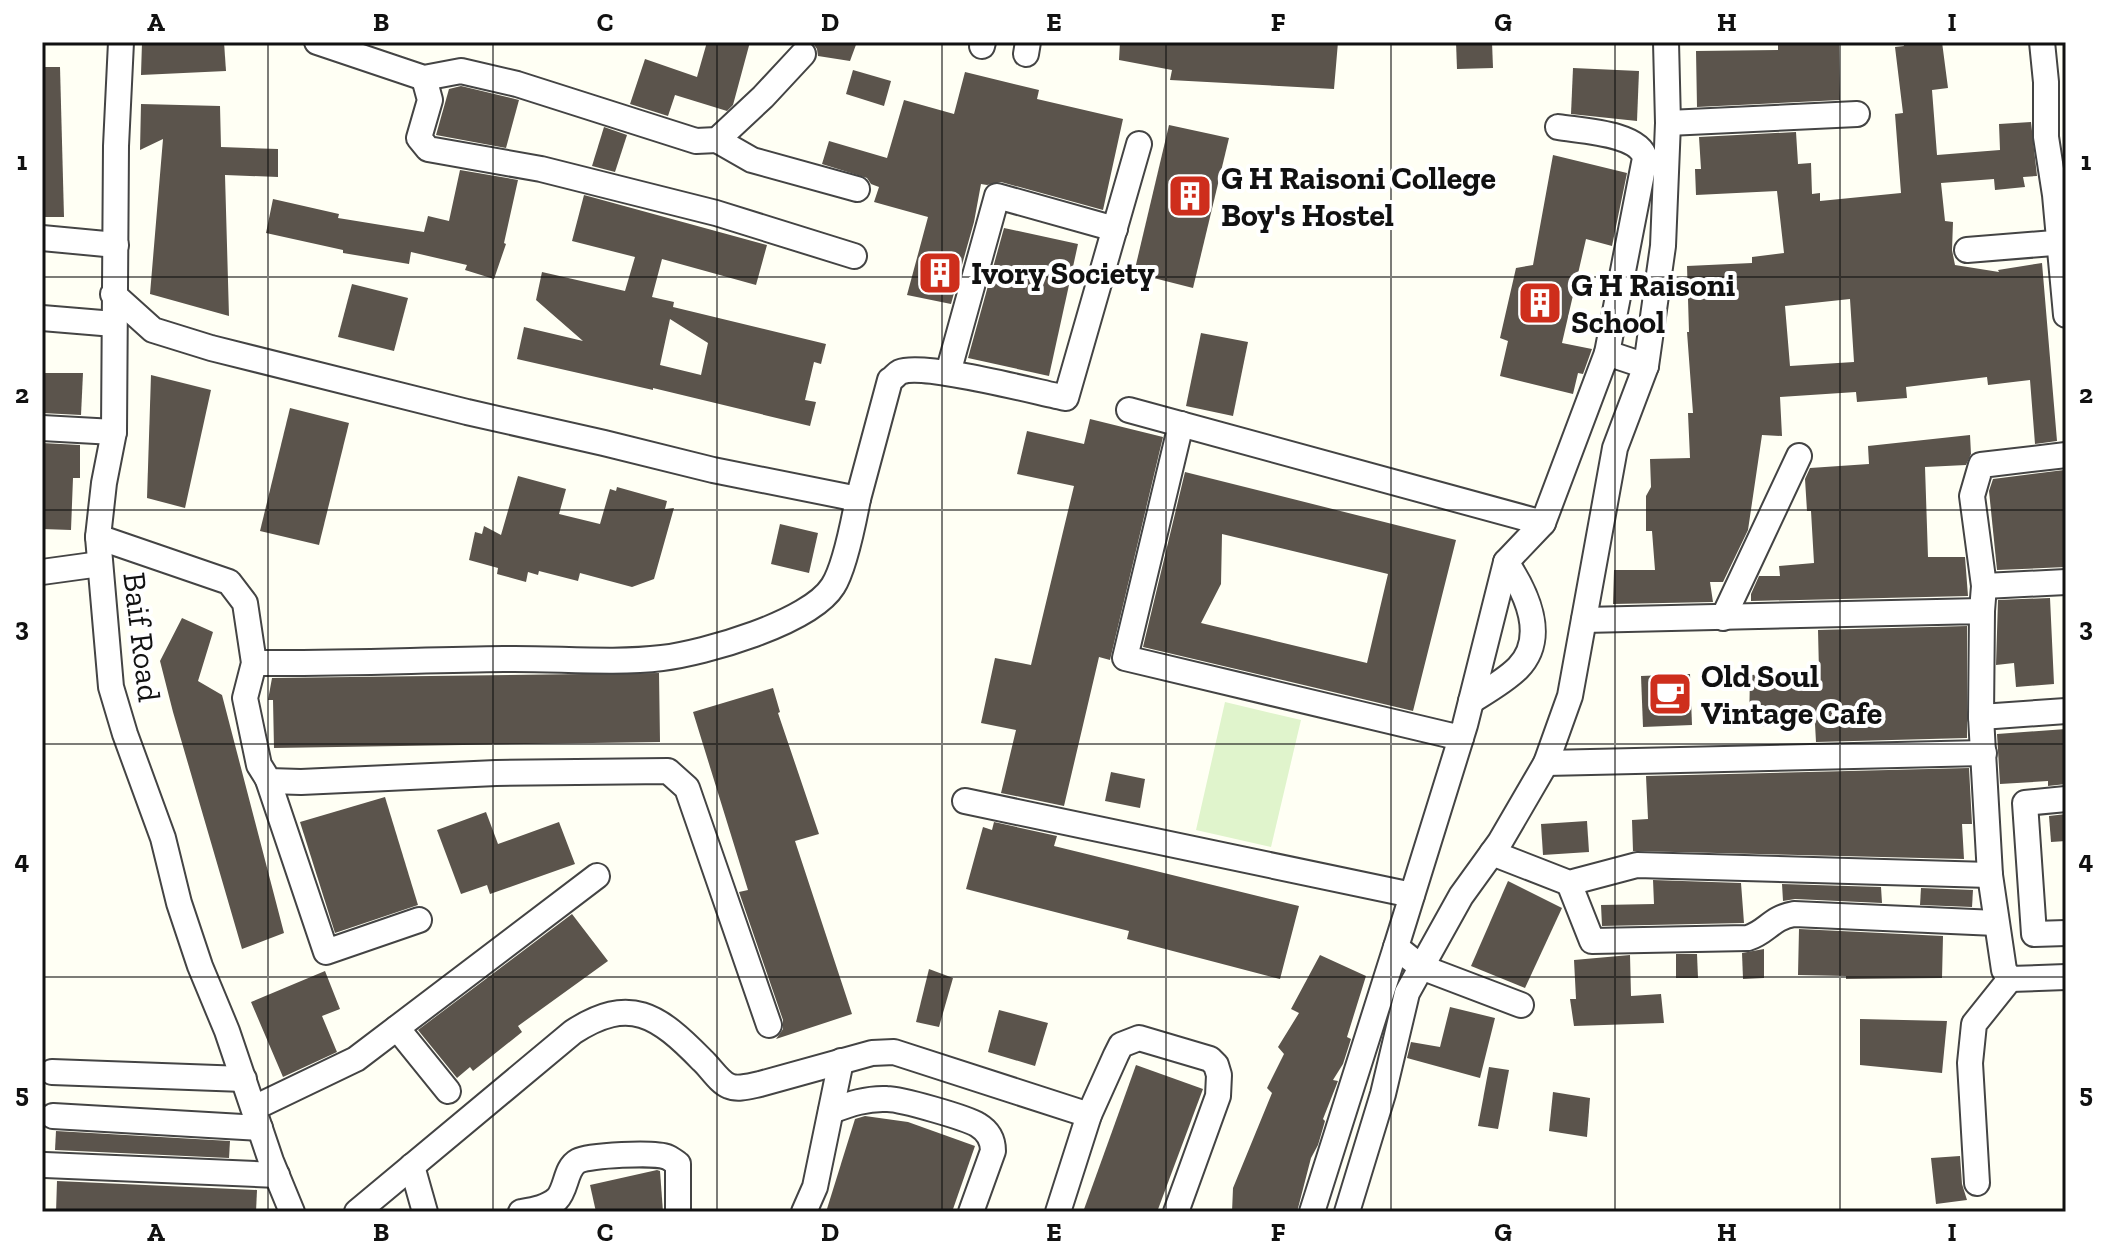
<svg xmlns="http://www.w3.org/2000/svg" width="2108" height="1254" font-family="'Zilla Slab',serif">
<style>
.pitch{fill:#e0f4cc}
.building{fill:#5b544c;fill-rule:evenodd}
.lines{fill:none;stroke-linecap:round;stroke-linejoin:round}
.minor-casing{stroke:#444;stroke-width:28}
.minor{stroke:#fff;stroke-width:24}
.grid{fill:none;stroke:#111;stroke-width:2;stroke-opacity:0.55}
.labels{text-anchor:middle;stroke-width:8;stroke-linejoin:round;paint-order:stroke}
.poi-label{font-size:32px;font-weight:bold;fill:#111;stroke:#fff;text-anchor:start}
.street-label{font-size:32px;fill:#111;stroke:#fff}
.neatline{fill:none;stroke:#111;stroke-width:3}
.grid-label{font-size:26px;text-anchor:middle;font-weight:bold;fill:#111}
</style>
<rect width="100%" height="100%" fill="#fffff4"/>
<path class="pitch" d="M1225,702L1301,720L1271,847L1196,830Z"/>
<g class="building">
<path d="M142,42H224L226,71L141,75Z"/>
<path d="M707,42H750L733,105L727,111L675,95L668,116L630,104L645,59L697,77Z"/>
<path d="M812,42H857L850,61L818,56L817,49Z"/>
<path d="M1120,42H1338L1334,89L1170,80L1172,70L1119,60Z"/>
<path d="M1456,42H1492L1493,68L1457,69Z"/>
<path d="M1778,42H1839L1840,100L1697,107L1696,51L1778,50Z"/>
<path d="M1903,42H1942L1948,88L1932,90L1937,155L2000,150L1999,124L2031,122L2037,176L2023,177L2025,187L1995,190L1994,179L1941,183L1945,221L1953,222L1952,250L1955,265L1999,272L1998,270L2042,263L2057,441L2035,444L2030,380L1988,385L1987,377L1906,387L1907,398L1857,402L1856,392L1780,397L1782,436L1762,435L1748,530L1723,582H1710L1713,602L1613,604L1614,570H1655L1652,531H1646V496L1651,487L1650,459L1690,458L1688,413H1693L1687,332H1689L1687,266L1752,263V257L1784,253L1777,191L1696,195L1695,169H1701L1699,137L1796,132L1798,164L1811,163L1812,194L1820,193V201L1901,193L1895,114L1903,113L1895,47L1904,46ZM1850,299L1854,362L1790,366L1785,306Z"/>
<path d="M42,67H60L64,217H42Z"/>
<path d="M1573,68L1639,71L1637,121L1571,114Z"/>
<path d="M853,70L891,81L884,106L846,94Z"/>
<path d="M965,72L1039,90L1037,99L1123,119L1103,210L1001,182L987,185L981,184L974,222L951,304L907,295L928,217L874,202L879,187L871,184L867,178L822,164L829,141L887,158L904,100L954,114Z"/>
<path d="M461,86L519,100L506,148L436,135L449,89Z"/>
<path d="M141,104L220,106L221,147L278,149V177L225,175L229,316L150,294L163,139L140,150Z"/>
<path d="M1169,125L1229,138L1193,288L1134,273Z"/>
<path d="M604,127L627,135L615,172L592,166Z"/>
<path d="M1553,155L1627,173L1612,246L1586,239L1562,343L1592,349L1583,374L1578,373L1573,394L1500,376L1508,341L1500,338L1516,268L1533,265Z"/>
<path d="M460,170L518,180L504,243L506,244L494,279L465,270L467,265L411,252L409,264L343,253V250L266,233L273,199L339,214L338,218L424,232L428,216L449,221Z"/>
<path d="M584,195L767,245L756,285L662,259L652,297L674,302L673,307L826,344L821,364L814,362L805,400L816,402L810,426L653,388V390L517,359L524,327L583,341L536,300L542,272L625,291L635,257L572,241ZM670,319L708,343L701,375L660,365Z"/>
<path d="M1004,228L1078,244L1049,376L968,358Z"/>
<path d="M352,284L408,298L394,351L338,337Z"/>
<path d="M1201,333L1248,342L1233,416L1186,406Z"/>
<path d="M42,373H83L81,415L42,413Z"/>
<path d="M151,375L211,390L185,508L147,498Z"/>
<path d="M290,408L349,423L319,545L260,531Z"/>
<path d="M1090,419L1163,437L1110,660L1099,657L1064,806L1001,793L1016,730L981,723L995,658L1031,665L1074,486L1017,474L1027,431L1084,444Z"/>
<path d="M1970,435L1971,454L1966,465L1925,467L1928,557H1965L1968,596L1751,601V594L1759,576H1780L1779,566L1814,563L1811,511H1807L1805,479L1810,468L1869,464L1868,446Z"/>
<path d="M42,443L80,445V478H73L71,530L42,529Z"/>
<path d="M2064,470L2066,567L1997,570L1989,491L1993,479Z"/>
<path d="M1185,472L1456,540L1413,711L1143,647ZM1222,534L1388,574L1367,663L1201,623L1221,584Z"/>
<path d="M518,476L566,489L559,514L600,524L610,489L616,491L617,487L667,501L665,509L674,508L654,579L632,587L580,573L578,581L539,571L538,575L528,572L526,582L497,574L498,568L469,560L475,532L482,534L484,526L501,535Z"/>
<path d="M780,524L818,533L809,573L771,564Z"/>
<path d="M2050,598L2054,684L2016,687L2014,663L1996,665L1998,600Z"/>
<path d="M182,618L213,632L198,681L222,695L284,933L242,949L173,712L160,661Z"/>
<path d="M1967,626V738L1816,742L1815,724L1749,727L1750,675L1819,672L1818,630Z"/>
<path d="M659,673L660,742L274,748L273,700H268L272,678Z"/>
<path d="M1690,674L1692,725L1643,727L1641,676Z"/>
<path d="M773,688L780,712L778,713L819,834L795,841L852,1014L776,1039L783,1029V1020L739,892L748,890L693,712Z"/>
<path d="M2066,729V784L2048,786V781L2000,784L1997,734Z"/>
<path d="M1969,768L1972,824H1962L1964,859L1633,851L1632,820L1648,819L1646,776Z"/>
<path d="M1111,772L1145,779L1140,808L1105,801Z"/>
<path d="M385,797L418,905L335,933L300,822Z"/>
<path d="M486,812L498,844L559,822L575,864L490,894L487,885L461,894L437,830Z"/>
<path d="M2066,814V841L2051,842L2049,816Z"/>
<path d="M1587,821L1589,852L1543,855L1541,824Z"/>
<path d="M994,822L1057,836L1054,846L1299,906L1280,979L1127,939L1129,931L966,889L983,827L992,830Z"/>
<path d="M1653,880L1741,883L1744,923L1602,926L1601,905L1654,904Z"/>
<path d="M1508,881L1562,908L1525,988L1471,966Z"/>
<path d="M1782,884L1881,887L1882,903L1795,899L1783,901Z"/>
<path d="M1921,888L1973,890L1972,907L1920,905Z"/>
<path d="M572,914L608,961L518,1026L522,1032L473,1071L470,1067L457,1078L418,1030Z"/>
<path d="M1799,929L1943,936L1942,978L1846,979V976L1798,975Z"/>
<path d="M1764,949V978L1743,979L1742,953Z"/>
<path d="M1676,954H1697L1698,978H1676Z"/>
<path d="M1320,955L1366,976L1347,1037L1351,1039L1343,1064L1333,1080L1338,1081L1323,1119L1325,1121L1318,1145L1311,1158L1297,1212H1232L1233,1188L1272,1093L1267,1088L1284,1054L1278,1047L1299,1013L1291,1009Z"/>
<path d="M1630,955L1631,996L1661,994L1664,1023L1574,1026L1570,999H1576L1574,960Z"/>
<path d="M929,969L953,978L939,1027L916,1022Z"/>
<path d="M325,971L340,1009L322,1016L337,1052L283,1077L251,1002Z"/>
<path d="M1450,1007L1495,1018L1480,1078L1407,1058L1411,1042L1440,1047Z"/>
<path d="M999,1010L1048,1023L1035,1066L988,1052Z"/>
<path d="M1860,1019L1947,1021L1942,1073L1860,1065Z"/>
<path d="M1136,1065L1203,1089L1157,1212H1083Z"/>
<path d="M1489,1067L1509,1070L1498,1129L1478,1126Z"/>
<path d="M1553,1092L1590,1098L1587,1137L1549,1131Z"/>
<path d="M865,1116L908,1122L975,1146L952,1212H826L855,1119Z"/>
<path d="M56,1131L230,1141L229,1158L55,1150Z"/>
<path d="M1960,1156L1962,1184L1967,1200L1936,1204L1931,1158Z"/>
<path d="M657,1170L660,1171L663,1212H596L590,1185Z"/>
<path d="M57,1181L257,1190L256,1212H56Z"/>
</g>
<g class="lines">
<g class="minor-casing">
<g id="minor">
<path d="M121,42L116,146L114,432L104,483L98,537L111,687L125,734L163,838L179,903L200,966L227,1031L271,1161L292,1212"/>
<path d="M317,42L424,78L461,71L517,84L696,141L717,140L763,97L803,54"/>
<path d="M2042,42L2046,82V137L2055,195L2066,315"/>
<path d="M982,46L983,42"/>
<path d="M1026,54L1028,42"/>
<path d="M424,78L430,100L419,138L428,149L541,169L716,213L854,256"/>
<path d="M1668,123L1857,114"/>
<path d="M1558,127C1582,131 1639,133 1645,158L1607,353"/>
<path d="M717,140L752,160L857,189"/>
<path d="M42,238L116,245"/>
<path d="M1967,250L2066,242"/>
<path d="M113,294L153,330L211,348L467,412L604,443L713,470L858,499L890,380C894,378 896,374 900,372C923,362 1036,392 1066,398L1139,144"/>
<path d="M42,318L114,324"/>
<path d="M948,373L997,196L1115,229"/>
<path d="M1129,410L1543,523L1607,353L1646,366"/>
<path d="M1181,424L1125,658L1461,738"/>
<path d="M42,428L114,432"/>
<path d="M98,537L229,582L245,603L254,663L245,698L259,765L269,781L301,782L496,773L668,771L687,788L769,1025"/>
<path d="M42,572L100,564"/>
<path d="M1984,586L2066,582"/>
<path d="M1982,611L1984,586L1972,496L1981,465L2066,455"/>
<path d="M1723,618L1799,456"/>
<path d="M1584,620L1982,611L1981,717L1990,875L2004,970L2010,979L2066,977"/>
<path d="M254,663C338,664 421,660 504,659C554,658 613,664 662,658C704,653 810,623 833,586C844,569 854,520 858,499"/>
<path d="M1471,701C1487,691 1505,681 1518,668C1548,637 1526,592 1506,562"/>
<path d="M1981,717L2066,711"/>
<path d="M1546,763L1984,753"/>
<path d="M268,780L326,952L419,920"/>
<path d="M2066,799L2025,803L2034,934L2066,933"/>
<path d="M965,801L1412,895"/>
<path d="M1492,853L1569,883L1637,865L1990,875"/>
<path d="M1569,883L1592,941L1748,938C1767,932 1771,918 1794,914L1996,923"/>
<path d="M1521,1005L1421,967L1396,947L1465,725L1506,562L1543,523"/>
<path d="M397,1028L448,1091"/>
<path d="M52,1072L244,1079"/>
<path d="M254,1108L356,1059L597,876"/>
<path d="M831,1111C850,1104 867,1098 887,1099C901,1099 967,1118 978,1125C988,1131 993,1140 993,1151L971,1212"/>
<path d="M53,1116L260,1128"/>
<path d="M45,1165L277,1175"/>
<path d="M412,1166L425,1212"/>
<path d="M1977,1183L1970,1063L1974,1024L2010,979"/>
<path d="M357,1212L573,1032C630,995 658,1015 702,1060C710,1067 719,1082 729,1086C738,1090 750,1086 760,1084L872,1053L894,1052L1089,1115"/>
<path d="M521,1212C533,1210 547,1208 557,1199C567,1189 565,1168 578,1161C589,1155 655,1152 667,1157C668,1157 677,1163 678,1164V1212"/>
<path d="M804,1212L815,1187L841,1061"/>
<path d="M1058,1212L1089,1115L1116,1055L1121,1045L1139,1038L1210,1059L1216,1065L1219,1075L1218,1096L1176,1212"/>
<path d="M1312,1212L1396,947"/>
<path d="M1347,1212L1383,1094L1407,993L1461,896L1500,842L1546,763L1570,696L1615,448L1646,366L1663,246L1668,123L1666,42"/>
</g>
</g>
<use href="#minor" class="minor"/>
</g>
<path class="grid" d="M268,42V1212M493,42V1212M717,42V1212M942,42V1212M1166,42V1212M1391,42V1212M1615,42V1212M1840,42V1212M42,277H2066M42,510H2066M42,744H2066M42,977H2066"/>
<defs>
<g id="building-square" transform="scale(2.3)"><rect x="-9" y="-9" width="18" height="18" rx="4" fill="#ce2e1c" stroke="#fff"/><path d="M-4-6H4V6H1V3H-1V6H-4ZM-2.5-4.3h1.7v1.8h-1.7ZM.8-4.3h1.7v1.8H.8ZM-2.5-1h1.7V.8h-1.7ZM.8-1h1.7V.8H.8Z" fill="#fff"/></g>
<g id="cafe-square" transform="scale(2.3)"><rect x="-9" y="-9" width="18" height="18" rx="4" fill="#ce2e1c" stroke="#fff"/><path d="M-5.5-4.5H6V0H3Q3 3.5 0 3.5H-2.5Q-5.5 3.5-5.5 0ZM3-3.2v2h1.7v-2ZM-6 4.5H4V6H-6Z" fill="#fff"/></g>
</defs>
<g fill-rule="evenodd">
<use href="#building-square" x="1190" y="196"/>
<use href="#building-square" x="940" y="273"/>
<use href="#building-square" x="1540" y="303"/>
<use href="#cafe-square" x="1670" y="694"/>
</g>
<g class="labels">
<g class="poi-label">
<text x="1221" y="189">G H Raisoni College<tspan x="1221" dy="37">Boy's Hostel</tspan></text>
<text x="971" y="284">Ivory Society</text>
<text x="1571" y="296">G H Raisoni<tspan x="1571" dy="37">School</tspan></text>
<text x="1701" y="687">Old Soul<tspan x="1701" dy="37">Vintage Cafe</tspan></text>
</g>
<g class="street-label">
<text transform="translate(142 637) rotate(83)" y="11">Baif Road</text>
</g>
</g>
<rect width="2108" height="1254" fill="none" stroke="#ffffff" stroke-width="88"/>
<rect x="44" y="44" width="2020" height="1166" class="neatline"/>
<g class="grid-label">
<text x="156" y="31">A</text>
<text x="381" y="31">B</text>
<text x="605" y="31">C</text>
<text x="830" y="31">D</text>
<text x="1054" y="31">E</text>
<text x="1278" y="31">F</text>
<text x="1503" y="31">G</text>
<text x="1727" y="31">H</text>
<text x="1952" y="31">I</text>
<text x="22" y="170">1</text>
<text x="2086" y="170">1</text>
<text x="22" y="403">2</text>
<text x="2086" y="403">2</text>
<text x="22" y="636">3</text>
<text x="2086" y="636">3</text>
<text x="22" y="869">4</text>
<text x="2086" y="869">4</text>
<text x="22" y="1102">5</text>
<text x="2086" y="1102">5</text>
<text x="156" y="1241">A</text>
<text x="381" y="1241">B</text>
<text x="605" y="1241">C</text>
<text x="830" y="1241">D</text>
<text x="1054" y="1241">E</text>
<text x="1278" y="1241">F</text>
<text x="1503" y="1241">G</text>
<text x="1727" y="1241">H</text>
<text x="1952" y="1241">I</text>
</g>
</svg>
